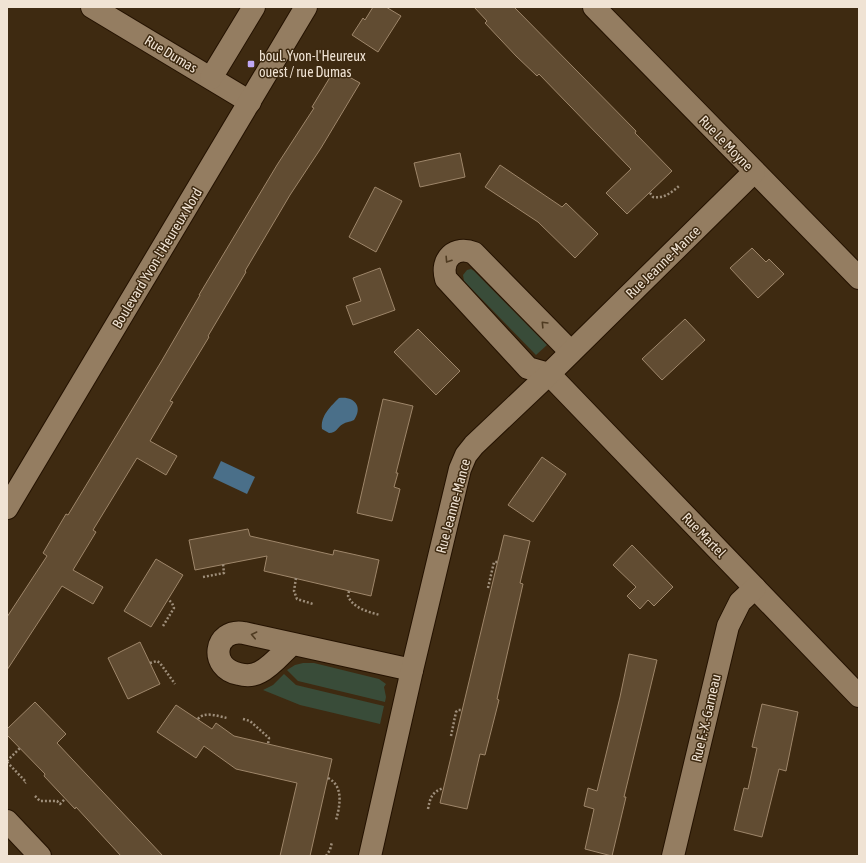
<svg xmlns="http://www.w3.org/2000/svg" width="866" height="863" font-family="'Asap Condensed',sans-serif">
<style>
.green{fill:#394c39}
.water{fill:#4a6f89}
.building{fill:#614c32;stroke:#9e866a}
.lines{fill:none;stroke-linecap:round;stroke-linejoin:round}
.street-casing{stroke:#241200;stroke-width:24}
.secondary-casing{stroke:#241200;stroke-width:24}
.path{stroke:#9f8f7b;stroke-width:2.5;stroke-dasharray:2 2;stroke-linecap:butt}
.street{stroke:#947d61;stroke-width:22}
.secondary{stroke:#947d61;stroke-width:22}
.oneway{stroke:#4f3b21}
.poi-dot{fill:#c0a8f4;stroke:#3e2a11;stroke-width:1.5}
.labels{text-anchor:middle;stroke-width:3;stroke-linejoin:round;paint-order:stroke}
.street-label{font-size:14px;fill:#f0e3d4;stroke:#3e2a11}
.poi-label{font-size:14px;fill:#f0e3d4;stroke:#3e2a11;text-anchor:start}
</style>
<rect width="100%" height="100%" fill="#3e2a11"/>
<g class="green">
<path d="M471,269L474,271L547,345L536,355L464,281L463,275L467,270Z"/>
<path d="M303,663H314L379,679L386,684L384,687L386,697L385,702L298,681L287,670L295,665Z"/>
<path d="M284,674L296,685L384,706L380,724L300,705L263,690L273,685Z"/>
</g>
<g class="water">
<path d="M339,398C355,396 363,407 354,420C350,422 346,422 343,424C337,427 337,433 329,433L322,429C320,416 331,406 339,398Z"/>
<path d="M221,461L255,477L247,494L213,478Z"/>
</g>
<g class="building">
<path d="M373,7H386L401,16L378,52L352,35L363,18L365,20Z"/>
<path d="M474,7H514L636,131L635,133L672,171L627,214L606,193L631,169L539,74L537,76L516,56L485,23L487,21Z"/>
<path d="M335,69L360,83L321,148L290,195L245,271L246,272L208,336L209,337L170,401L173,402L150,441L177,456L166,475L137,458L93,530L96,532L73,570L103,587L93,604L62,586L7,670V617L47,556L43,553L66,514L68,515L161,362L200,295H199L277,165L314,108L312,107Z"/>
<path d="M460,153L465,177L420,187L414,163Z"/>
<path d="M500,165L562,207L566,203L598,234L575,258L538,222L485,187Z"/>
<path d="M375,187L402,201L376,252L349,237Z"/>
<path d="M752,248L766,262L769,259L784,274L758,298L730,268Z"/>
<path d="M380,268L395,310L353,325L346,306L361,301L353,278Z"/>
<path d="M685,319L705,340L662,380L642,359Z"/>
<path d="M418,329L460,371L436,395L394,352Z"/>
<path d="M383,399L413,406L396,473H398L394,487L400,489L392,521L357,513Z"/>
<path d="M542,457L566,474L533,522L508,505Z"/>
<path d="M248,529L250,536L333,555L334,550L379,560L371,596L264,571L267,556L195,570L189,540Z"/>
<path d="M504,535L530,541L520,583L523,584L497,699L499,700L485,755L480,754L467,809L440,803Z"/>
<path d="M632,545L673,587L654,606L648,600L640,609L627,596L636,587L613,565Z"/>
<path d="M156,559L183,575L151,627L124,611Z"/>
<path d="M140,642L160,684L128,699L108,658Z"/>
<path d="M629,654L657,660L624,797H626L612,856L585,849L594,809L584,806L588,788L597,791L620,697Z"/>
<path d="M35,702L66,734L57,743L163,856H121L76,807L75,809L44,776L45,774L7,735V729Z"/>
<path d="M762,704L798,712L786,771L779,769L762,837L734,830L744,788L748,789L757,748L752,747Z"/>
<path d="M176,705L212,729L216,723L234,736L332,759L310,856H280L297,783L236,769L204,746L196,758L157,732Z"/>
</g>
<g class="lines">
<g class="street-casing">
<g id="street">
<path d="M92,7L250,102"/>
<path d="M594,7L859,278"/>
<path d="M211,78L254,7"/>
<path d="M571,352L474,253C455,245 440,259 446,279L528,368L549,374L859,696"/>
<path d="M292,644C282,653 272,666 260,672C253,676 246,676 239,674C208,668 214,628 244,633L412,670"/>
<path d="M7,821L40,856"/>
<path d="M370,856L412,670L460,469L466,455L474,445L549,374L754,172"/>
<path d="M673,856L728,626L740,602L755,588"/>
</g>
</g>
<g class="secondary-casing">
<path id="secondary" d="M7,508L306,7"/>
</g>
<g class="path">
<path d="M650,193L653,197C664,199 672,192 679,186"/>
<path d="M203,577L224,573L223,564"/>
<path d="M296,578L294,591L297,599L313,604"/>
<path d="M488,588L494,562H497"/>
<path d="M349,591L348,596C353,608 368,612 380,615"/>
<path d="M163,626L174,608L172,603L168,599"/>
<path d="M150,663L157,661L160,663L175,684"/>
<path d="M198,719C204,711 218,716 227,718"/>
<path d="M243,719L250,721L269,738L268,744"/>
<path d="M451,736L456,712L458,710H461"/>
<path d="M7,761L20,748"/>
<path d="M7,762L26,782L25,783"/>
<path d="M328,778C344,786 340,806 336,820"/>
<path d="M35,796L40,801H57L60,804L65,799"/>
<path d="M428,809C430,798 432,792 443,788"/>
<path d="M326,856L330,850L332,842"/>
</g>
<use href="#street" class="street"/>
<use href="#secondary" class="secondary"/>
</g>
<defs><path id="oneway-chevron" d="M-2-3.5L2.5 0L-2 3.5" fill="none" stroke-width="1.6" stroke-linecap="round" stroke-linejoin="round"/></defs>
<g class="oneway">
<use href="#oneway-chevron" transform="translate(448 260) rotate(123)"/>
<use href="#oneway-chevron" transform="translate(544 324) rotate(-134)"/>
<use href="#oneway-chevron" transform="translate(254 635) rotate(-167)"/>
</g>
<rect class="poi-dot" x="247" y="60" width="8" height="8" rx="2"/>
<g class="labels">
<g class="street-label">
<text transform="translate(171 54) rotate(31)" y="5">Rue Dumas</text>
<text transform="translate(726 143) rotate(46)" y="5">Rue Le Moyne</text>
<text transform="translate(157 258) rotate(-59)" y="5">Boulevard Yvon-l'Heureux Nord</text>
<text transform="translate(663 262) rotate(-44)" y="5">Rue Jeanne-Mance</text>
<text transform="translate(453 506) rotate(-75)" y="5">Rue Jeanne-Mance</text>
<text transform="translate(704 535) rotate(46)" y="5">Rue Martel</text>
<text transform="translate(706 718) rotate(-77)" y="5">Rue F.-X.-Garneau</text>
</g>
<g class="poi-label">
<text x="259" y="61">boul. Yvon-l'Heureux<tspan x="259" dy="16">ouest / rue Dumas</tspan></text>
</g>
</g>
<rect width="866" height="863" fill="none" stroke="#f0e3d4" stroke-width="16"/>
</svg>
